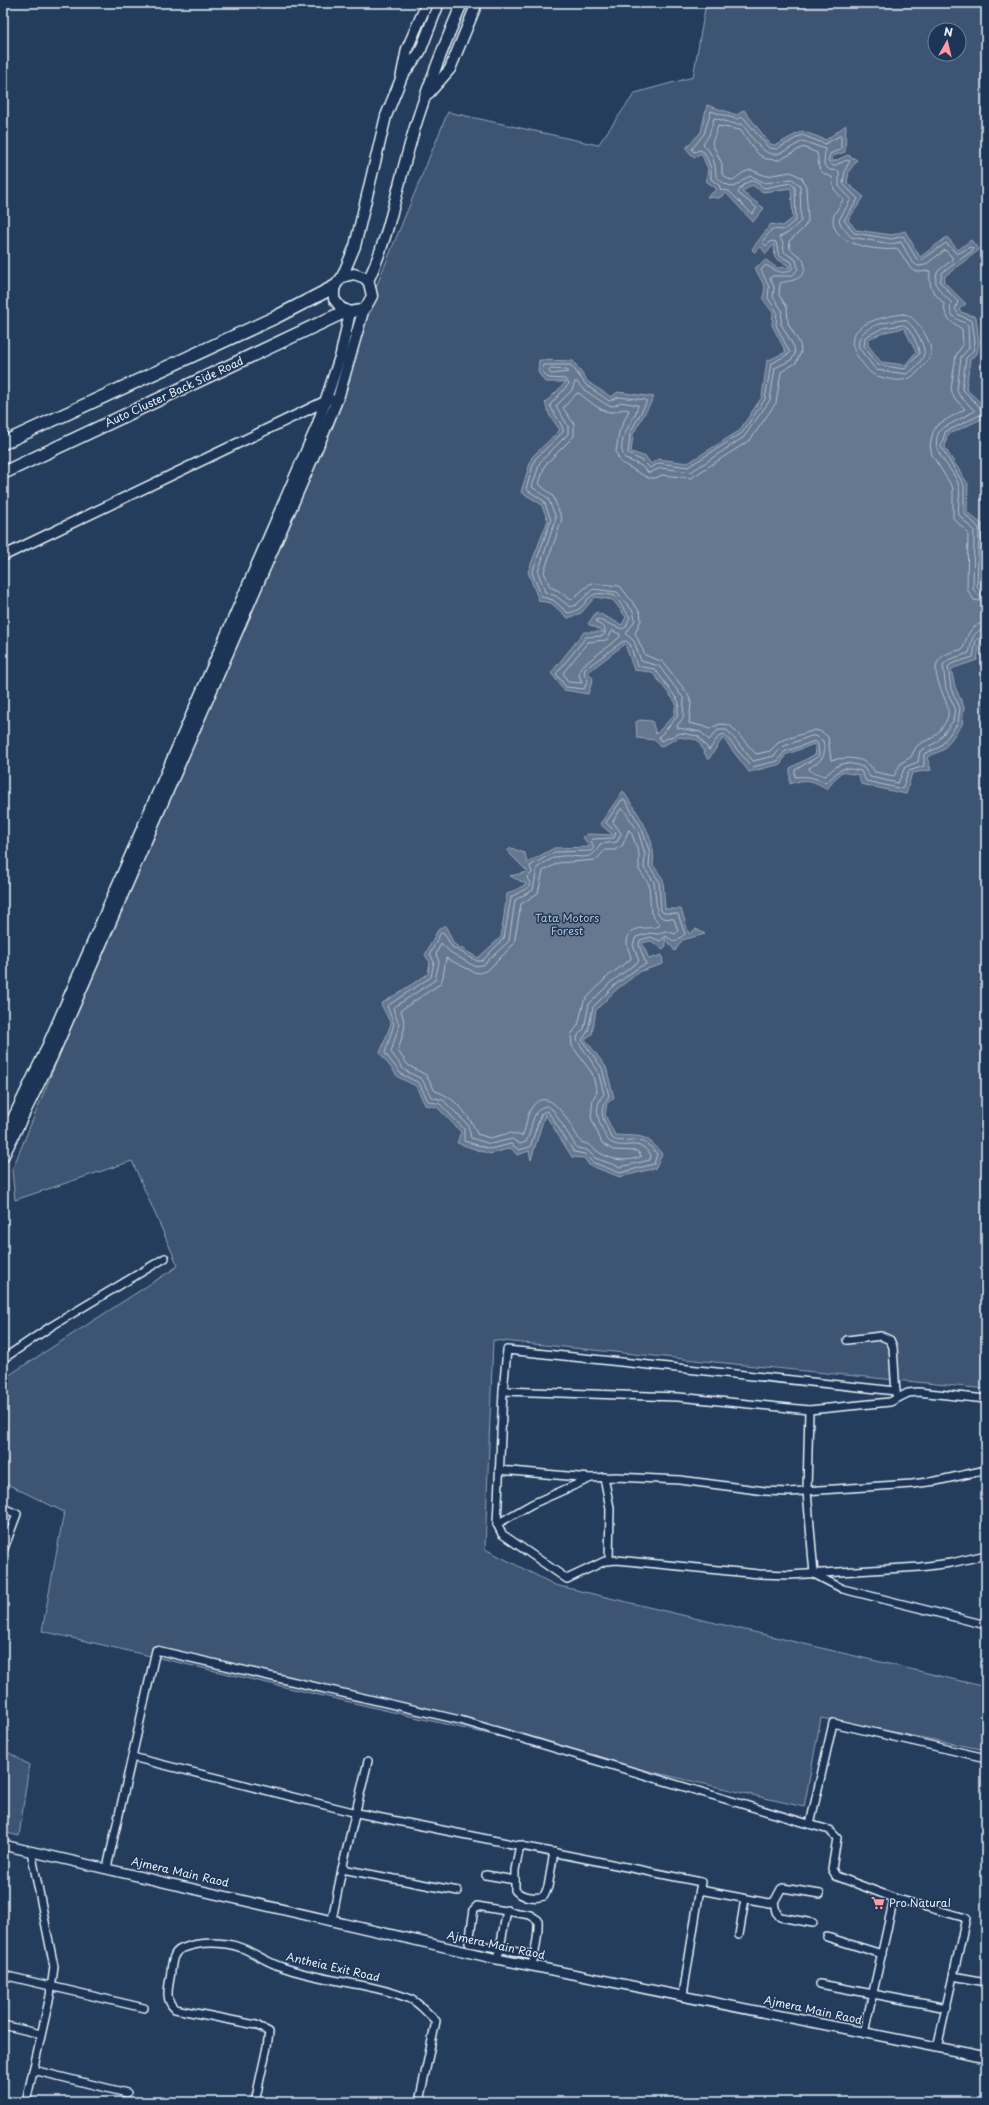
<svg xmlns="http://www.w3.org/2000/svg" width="989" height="2105" font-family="'Playpen Sans',sans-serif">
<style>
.green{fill:#3e5472;stroke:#93a2b5;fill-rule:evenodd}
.water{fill:#657890;stroke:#99a8ba;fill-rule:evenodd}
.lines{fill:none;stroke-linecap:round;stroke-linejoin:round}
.shore{stroke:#b4c1ce;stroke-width:1}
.minor-casing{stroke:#e8f1f8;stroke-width:10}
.tertiary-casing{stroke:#e8f1f8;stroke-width:12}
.secondary-casing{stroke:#e8f1f8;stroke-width:13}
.primary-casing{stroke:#e8f1f8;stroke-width:15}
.minor{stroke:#1d3557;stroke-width:7}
.tertiary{stroke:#1d3557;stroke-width:9}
.secondary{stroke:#1d3557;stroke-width:10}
.primary{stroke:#1d3557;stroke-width:12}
.labels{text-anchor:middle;stroke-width:3;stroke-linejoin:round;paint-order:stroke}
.street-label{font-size:11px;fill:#e8f1f8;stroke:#1d3557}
.park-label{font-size:11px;fill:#b5c2d0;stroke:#1d3557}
.poi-label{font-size:11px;fill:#e8f1f8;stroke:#1d3557;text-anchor:start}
</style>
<rect width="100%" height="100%" fill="#253d5d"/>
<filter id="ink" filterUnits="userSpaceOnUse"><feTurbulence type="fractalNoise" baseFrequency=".025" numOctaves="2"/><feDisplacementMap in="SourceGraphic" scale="8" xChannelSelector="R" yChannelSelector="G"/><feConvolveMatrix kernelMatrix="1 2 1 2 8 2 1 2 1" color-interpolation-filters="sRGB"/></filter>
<g filter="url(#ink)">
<g class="green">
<path d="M706,3H986V1389L493,1340L485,1549L555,1585L986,1687V1750L821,1718L804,1807L42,1631L64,1512L3,1482V1379L178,1266L132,1161L15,1200L12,1170L448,112L598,145L635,93L693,77ZM935,30H959V54H935Z"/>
<path d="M3,1749L29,1765L19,1836L3,1832Z"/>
</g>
<g class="water">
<path d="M707,105L737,115L744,110L770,144L776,145L802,131L826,140L846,125L845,152L833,156L832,162L848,155L857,160L849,171L847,183L864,197L848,220L856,230L892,235L905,231L920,257L947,237L958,250L971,240L979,250L945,276L944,282L966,304L959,309L961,312L976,317L979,342L977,354L970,359L966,389L982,404L986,417L947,435L945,448L968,484L967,512L984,526L981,587L986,588V637L980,642L977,660L951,669L955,687L964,707L962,725L943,750L927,757L931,770L912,773L906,794L861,784L859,775L841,772L827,789C813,780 806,778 790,784V768L816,754L814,744L785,755L781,764L749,772L723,738L708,760L698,740L680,737L660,747L655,740L637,738L636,722L640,720L652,721L656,734L674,715L676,703L652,672L634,670L625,644L588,672L593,679L588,694L564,690L551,673L584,632H605L588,624L596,612L622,625L626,617L613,600L595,597L581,613L568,618L551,603L539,601L528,572L548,520L541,504L521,492L532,457L560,430L550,416L545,403L566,382H545L538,372L539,360L573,361L588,382L611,397L618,392L654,397L633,434L631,452L646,457L651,464L658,459L688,463L739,431L762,397L767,361L786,352L772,325L773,313L763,299L765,287L755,268L766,260L777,268L791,267L775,258L774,244L766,254L761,247L754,252L752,249L771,224L783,226L793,218L791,188L763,192L752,185L742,192L764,208L753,222L726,193L719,198L707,197L717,189L706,181L708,169L701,153L694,158L686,148L701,132ZM904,328L916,352L905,365L881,362L868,345V339L885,332Z"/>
<path d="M623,791C637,813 657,837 653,865L663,879L665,909H681L689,934L696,929L705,934L682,940L675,951L665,938L666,946L663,949L651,941L642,943L649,959L662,955L663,964L641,971L617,989L596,1010L592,1034L585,1039L606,1067L614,1098L607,1103L605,1115L615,1135C640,1137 645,1132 662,1154L656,1168L620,1177L589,1165L584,1158L572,1157L545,1114L531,1160L529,1151L517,1155L511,1148L490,1154L457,1143L461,1132L437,1107L425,1105L416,1086L398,1077L380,1053L391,1024L381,1004L428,974L430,962L425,955L438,930L445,925L454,944L478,958L501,937L507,894L527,884L510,876L528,872L507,851L511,848L525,853L527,863L554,848L590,847L583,837L586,834L613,835L600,824Z"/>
</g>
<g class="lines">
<g class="shore">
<path d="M903,314C915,314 932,341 931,353C930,358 927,362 923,366C909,384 899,382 877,376C869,374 865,366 860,360C835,327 878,317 903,314Z"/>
<path d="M904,320C912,321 926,346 924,354C922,361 913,371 907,374L876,370L859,348C854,326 888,321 904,320Z"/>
<path d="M904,325C910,328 920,347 919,354L905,369L878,365L864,346L865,337L883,328Z"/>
<path d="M551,369L567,370L569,372L551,374L549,371Z"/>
<path d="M986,591H980L977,587L979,528L964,513V485L941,447L945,432L982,414L979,406L962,389L966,358L973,351L975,342L972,321L959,315L955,309L958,302L940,282L942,273L972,251L973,248L970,247L957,254L946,243L920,261L916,258L903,236L892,239L854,233L844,220L858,199L843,184L845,170L850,161L847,160L833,166L828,161L830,154L841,149V135L825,144L802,135L777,149L769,148L743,117L736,119L711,111L704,134L692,149L694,152L700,150L704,152L711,168V179L719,185L721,190L729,191L752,214L757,208L738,193C739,189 747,180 753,181C756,182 761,186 764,188L790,183L795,187L796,220L784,230L772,229L762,242L766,246L771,241L776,242L779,256L792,262L793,268C785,277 774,270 766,265L761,270L769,287L768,298L777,312L776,325L790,353L771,364L765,399L742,433L688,467L659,463L650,468L643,461L628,454L630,433L646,403V400L619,397L609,401L586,385L571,365H543L542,371L548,378L565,379L569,384L550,405C553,414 564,425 563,432L535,459L526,489L544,501L551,520L532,573L542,597L553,600L568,613C593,609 580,586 615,596L630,617L626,627L622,629L597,619L596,622L605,628V634L602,636L586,637L556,674L566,687L584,689L588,680L584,674L585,669L622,642L626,641L630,644L637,666L655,669L679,702L677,717L659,737L661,741L680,733L698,736L709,750L719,736L724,734L752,767L778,761L784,752L815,741L818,744L819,756L795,770V777C810,776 812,777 826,783C842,769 838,766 861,771L866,781L902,789L909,771L924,766V754L940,747L958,723L960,708L951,689L948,667L951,664L973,657L976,640L986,634"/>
<path d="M986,596L978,595L973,589L974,531L959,515C957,506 961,496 959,487C955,467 925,451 941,429L975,411L959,395L957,390L961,357L969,348L968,325C957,318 948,319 951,302C942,293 931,286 938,271L952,260V257L945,250L925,265L918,266L912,262L901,242L891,244L851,237L841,225L839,220L851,199L839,186V171L830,170L824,165L825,149L803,141C795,145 788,150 780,153C763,160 751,134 742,124H735L714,118L709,135L703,144C712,152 716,164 716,177L725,184L734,187L746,178L751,176L765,183L792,179L800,185L801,221L788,233L779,237L783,243L784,252L796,260L798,269L792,276H772L770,278L774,287L773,297L782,310L781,324L794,347L795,354L791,360L775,368L770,400L744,437L691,472L661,468L649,473L640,465L626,459C612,443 636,420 638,405L621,402L614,406L607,405L583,389L577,382H575L572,390L556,406L568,426V434L540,462L532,487L548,498L556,518L538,572L545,592L556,596L570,607L576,605L593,589L617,592L633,611L635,620L626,634L634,641L641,661L659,666L684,699L683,718L677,726L678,728L701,732L709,740L718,730H727L753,761L774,756L782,747L811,736H816L823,741C827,757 822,760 809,768L810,771L825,776C840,763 842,760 863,767L870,777L898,783L905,767L918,762L920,751L937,742L953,721L955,708L946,689L943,665L948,660L969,653C972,642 971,630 986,629"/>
<path d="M986,602L974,600L967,589L968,533L953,518V488L932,455L930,446L933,432L937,425L965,409L954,398L951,389L956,355L963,345L962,329C952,322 944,319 944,304C932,290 929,290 930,271L918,272L911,269L898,249C879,251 832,246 833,219C834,211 841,206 843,199L834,189L832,177C815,171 820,167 817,153L803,147L780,160L766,159L758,154L740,130L718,126L712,143L722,164V174L728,179L733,180L744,172L751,170L766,176L791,172L802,178L806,187L808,221L803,229L789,241L790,249L803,259C810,279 794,280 780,283L779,295L787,307L788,323L800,344L801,352L796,363L781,372L776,403L750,440L691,478L662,475L656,478H648L620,462L616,452L619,432L629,410C621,407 618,413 610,412C599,411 587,399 579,393L576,394L563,408L574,424V436L545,465L539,484L553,496L562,519L544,572L550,587L559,591L571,600L591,583L620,586L640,612L641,620L635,633L645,655L663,662L688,694L691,703L689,723L702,726L709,729L720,724L730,725L756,754L770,751L780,741L815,730L822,732L828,737L831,760C847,757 866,756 875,772L894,776L901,763L911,757L916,747C921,742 927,741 932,738C937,735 945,724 947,719C955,703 922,671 943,656C949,652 957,651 963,649C967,636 970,624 986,623"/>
<path d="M613,631L620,634V637L581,667L579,674L582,683L568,682L563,673L588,642L606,640Z"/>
<path d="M622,800H625L642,829L650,853L649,866L659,881L661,911L665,913L678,914L685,934L675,942L666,936L660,941L651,937L640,940L639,945L646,964L639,967L615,985L593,1007L588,1031L582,1040L602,1068L609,1096C599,1109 601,1115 608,1130C609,1132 610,1136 612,1138C623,1147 638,1129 657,1154L654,1164L620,1173L592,1162L585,1154L574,1152L549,1113L546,1111L541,1114L530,1147L519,1150L511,1144L490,1149L464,1141V1129L440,1104L428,1101L419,1083L401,1074L385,1053L394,1024L387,1006L431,977L434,962L430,954L441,932L444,933L452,947L477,961H482L504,938L511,897L529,887L530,883L527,878L532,873L530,866L555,852L591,851L594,847L591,841L593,839L614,838L616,832L606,823Z"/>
<path d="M621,809L624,810L638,831L645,854L644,868L654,882L657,912L662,918L674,919L678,931L675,934L665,931L658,934L650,933L636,937L633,945L639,961L611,982L589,1004L584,1029L578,1035L577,1040L598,1071L604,1094C594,1106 597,1118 603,1131C605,1135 607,1141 612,1143C627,1150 638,1137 651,1155L650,1160L620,1167L595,1158L587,1150L577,1148L553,1110L547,1106C531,1107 532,1132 526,1142L520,1144L512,1139L490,1144L471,1138L468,1125L443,1100L431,1097L422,1079L404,1070L391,1052L399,1025L393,1008L435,980L439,962L436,954L441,943L450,952L474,966L483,965L509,941L515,900L533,890L537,868C542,864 550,859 556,857C575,852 591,866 600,844L617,842L621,833L613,822Z"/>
<path d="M629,830L632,834L639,854V870L649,884L651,913L660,925C652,932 628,921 627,943C627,949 631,954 631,959L607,977L584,1001L578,1025L571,1035L572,1046L592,1073L597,1092L593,1099L591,1117L602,1143L613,1150L637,1151L642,1156C628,1162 613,1161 600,1153C592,1148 592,1145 581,1142C573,1131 551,1081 532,1107C526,1115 527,1127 522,1136L510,1133L490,1138L477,1134C471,1117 454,1096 435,1091L426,1075L408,1065L398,1051L405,1026L401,1010L440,984L443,977L446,958L474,972L480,973L488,970L514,944L521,904L538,893L543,871L558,863L596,860L605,850H614L622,846Z"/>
</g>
<g class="minor-casing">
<g id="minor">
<path d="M847,1340L881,1336L890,1340L893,1347L896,1394"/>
<path d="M3,1359L50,1327L165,1258"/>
<path d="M503,1391L678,1397L809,1410L890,1402L908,1393L918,1392L986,1399"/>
<path d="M896,1391L507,1350L503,1391L497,1524L502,1534L567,1579L605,1561L617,1560L759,1574L790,1575L920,1567L951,1563L986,1555"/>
<path d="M809,1410L807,1491L814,1574L843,1589L986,1625"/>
<path d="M499,1470L590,1478"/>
<path d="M604,1477L610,1508L609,1561"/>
<path d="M3,1508L17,1514L3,1551"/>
<path d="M497,1524L532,1504L591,1478L616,1477L680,1480L765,1491L789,1492L912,1484L936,1481L986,1470"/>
<path d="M132,1757L357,1813L701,1882L683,1995"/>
<path d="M810,1824L833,1723L986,1758"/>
<path d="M520,1845L515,1870V1890C520,1897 537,1899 544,1896L548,1887L554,1852"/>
<path d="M107,1868L156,1650L460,1720L829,1830L837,1838L832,1869L836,1876L894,1898L966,1918L937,2048"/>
<path d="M342,1869L458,1891"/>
<path d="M486,1875L515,1880"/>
<path d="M700,1890L769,1903L774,1902L781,1889L783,1888L820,1894"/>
<path d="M774,1902L776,1912L780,1917L813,1923"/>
<path d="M332,1920L342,1869L368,1761"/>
<path d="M739,1935L745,1899"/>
<path d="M827,1937L882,1954"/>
<path d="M499,1953L507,1910"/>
<path d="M532,1966C535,1951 539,1936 538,1920L530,1915L477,1906L474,1909L469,1943L534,1955"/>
<path d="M3,1975L144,2008"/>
<path d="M953,1976L986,1982"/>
<path d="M820,1984L947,2008"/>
<path d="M3,2025L41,2034"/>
<path d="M864,2033L894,1898"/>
<path d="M33,2070L127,2093"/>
<path d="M26,2102L50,1996L54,1967L31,1851"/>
<path d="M255,2102L267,2047L269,2032L256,2025L175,2009C165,2000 168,1990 170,1978C172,1968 171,1953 181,1949C195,1943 212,1942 226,1944C247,1946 262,1961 282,1967C323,1982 367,1982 408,1998C418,2001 428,2014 436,2021L419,2102"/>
</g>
</g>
<g class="tertiary-casing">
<g id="tertiary">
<path d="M3,556L330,399"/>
<path d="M3,1845L497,1959L986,2057"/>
</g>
</g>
<g class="secondary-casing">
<g id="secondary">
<path d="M403,75L420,52L439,3"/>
<path d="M429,93L450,69L477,3"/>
<path d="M342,277L354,274L365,278L369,283L372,296L366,307L361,310L350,312L341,308L334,299V287L342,277L355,246L386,116L401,79L407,49L427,3"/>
<path d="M368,281C388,239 396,193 409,148C422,99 442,50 462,3"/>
<path d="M3,1139L44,1054L317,426L341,354L350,312"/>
<path d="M3,1157L52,1057L325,430L339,395L364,308"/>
</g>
</g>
<g class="primary-casing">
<g id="primary">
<path d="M3,443L276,317L334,287"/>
<path d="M3,473L346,311"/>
</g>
</g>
<use href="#minor" class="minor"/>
<use href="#tertiary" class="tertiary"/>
<use href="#secondary" class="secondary"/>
<use href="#primary" class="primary"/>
</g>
</g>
<defs>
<g id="supermarket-bare" transform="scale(1.08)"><path d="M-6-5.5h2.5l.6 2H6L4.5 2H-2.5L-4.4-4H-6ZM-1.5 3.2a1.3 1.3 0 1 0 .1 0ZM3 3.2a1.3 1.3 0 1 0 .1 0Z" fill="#ff9aa2" stroke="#1d3557" stroke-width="2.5" paint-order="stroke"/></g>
</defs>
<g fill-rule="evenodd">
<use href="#supermarket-bare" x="878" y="1903"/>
</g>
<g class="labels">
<g class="street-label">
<text transform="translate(174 392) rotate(-25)" y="4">Auto Cluster Back Side Road</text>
<text transform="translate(180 1872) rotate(13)" y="4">Ajmera Main Raod</text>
<text transform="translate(496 1945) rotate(12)" y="4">Ajmera Main Raod</text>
<text transform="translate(333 1967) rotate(13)" y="4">Antheia Exit Road</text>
<text transform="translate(813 2010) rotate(12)" y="4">Ajmera Main Raod</text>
</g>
<g class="park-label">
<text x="567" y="922">Tata Motors<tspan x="567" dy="13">Forest</tspan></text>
</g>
<g class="poi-label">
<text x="889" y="1907">Pro Natural</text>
</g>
</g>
<rect width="989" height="2105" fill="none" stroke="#1d3557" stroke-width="16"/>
<rect x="8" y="8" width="973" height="2089" fill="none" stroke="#e8f1f8" stroke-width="1.5" filter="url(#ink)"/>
<g transform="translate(947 42) rotate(8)"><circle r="19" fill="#1d3557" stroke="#6e8097"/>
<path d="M0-3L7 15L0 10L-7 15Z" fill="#ff9aa2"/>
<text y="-6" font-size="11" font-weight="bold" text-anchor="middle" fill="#e8f1f8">N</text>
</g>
</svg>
